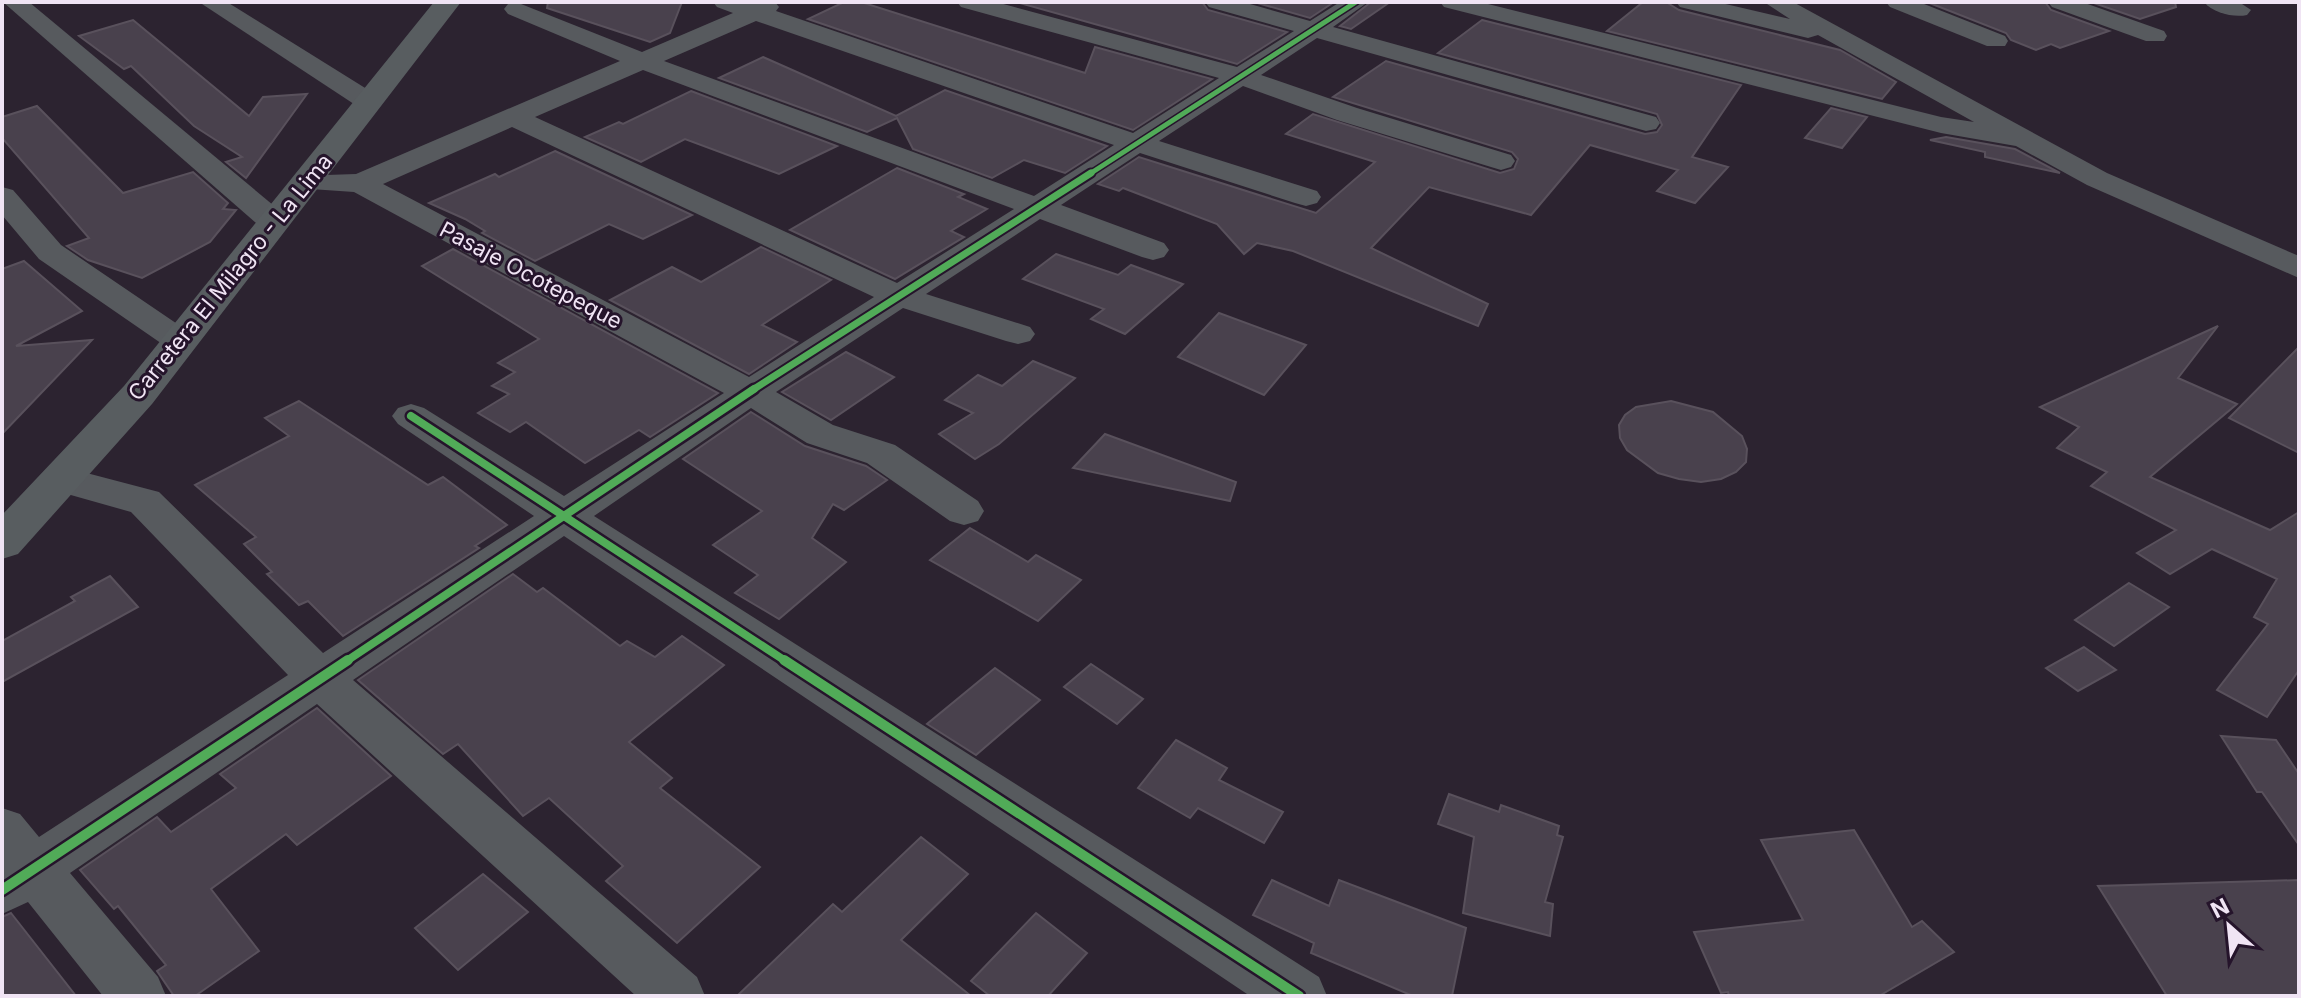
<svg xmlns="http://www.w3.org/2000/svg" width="2301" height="998" font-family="Inter,sans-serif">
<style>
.building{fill:#49414d;stroke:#59515c;stroke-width:2}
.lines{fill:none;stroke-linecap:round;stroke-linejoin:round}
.street{fill:#575a5e;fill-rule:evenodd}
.secondary{fill:#585d60;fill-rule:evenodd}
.cycleway-far3-casing{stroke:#25142b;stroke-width:8}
.cycleway-far2-casing{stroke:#25142b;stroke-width:11}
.cycleway-far1-casing{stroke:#25142b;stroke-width:13}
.cycleway-casing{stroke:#25142b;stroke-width:15}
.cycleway-far3{stroke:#51ab58;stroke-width:5}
.cycleway-far2{stroke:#51ab58;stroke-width:7}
.cycleway-far1{stroke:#51ab58;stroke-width:8}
.cycleway{stroke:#51ab58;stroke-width:10}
.labels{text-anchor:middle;stroke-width:6;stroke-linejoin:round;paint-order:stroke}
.street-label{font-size:22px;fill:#f0e4f4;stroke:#25142b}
</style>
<rect width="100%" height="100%" fill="#2c2330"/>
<g class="building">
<path d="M548,2H682L670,33L650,42L547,8Z"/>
<path d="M844,2H861L1085,73L1095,47L1212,79L1133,130L808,19Z"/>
<path d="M1016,2H1202L1208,10L1287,32L1237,64Z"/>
<path d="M1254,2H1334L1310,18Z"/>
<path d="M1371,2H1390L1351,29L1340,26Z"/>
<path d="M1643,2H1666L1679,10L1840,50L1896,82L1882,99L1607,31Z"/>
<path d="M1927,2H2045L2051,10L2109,31L2060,48L2051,44L2036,50L2011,40L2006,33Z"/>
<path d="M2091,2H2175L2176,7L2140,19Z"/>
<path d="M133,20L249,116L263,97L307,94L246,178L226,162L242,157L194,126L131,66L124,69L79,36Z"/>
<path d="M1482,20L1741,85L1692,157L1728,167L1695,203L1657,191L1678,170L1590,145L1531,215L1429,187L1371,248L1488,304L1478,326L1293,251L1257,243L1244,254L1217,224L1123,188L1119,191L1098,184L1139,157L1316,213L1375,162L1286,134L1313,114L1500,173L1514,169L1518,159L1512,152L1333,97L1386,61L1645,134L1657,132L1662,125L1657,114L1438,53Z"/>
<path d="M763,57L896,116L945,90L1107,146L1065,173L1024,160L992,178L913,149L897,118L867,132L719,78Z"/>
<path d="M691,91L837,146L779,174L685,139L641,162L585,137L619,122L623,124Z"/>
<path d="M37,106L123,193L193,172L228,203L223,209L236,210L210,242L142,278L88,260L67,246L89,238L2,138V117Z"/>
<path d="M1831,108L1867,117L1842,148L1805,138Z"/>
<path d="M1946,137L2015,149L2060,173L1985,157V152L1930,140Z"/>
<path d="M555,151L692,215L643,239L609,224L535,261L482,233L485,231L465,219L429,203L495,174L499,177Z"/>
<path d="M897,168L964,194L958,197L987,209L951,231L964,237L895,279L790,230Z"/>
<path d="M761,247L831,280L762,325L797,342L749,374L610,300L672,267L701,282Z"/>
<path d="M453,249L718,393L650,437L639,430L585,463L526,422L510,432L478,413L509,394L492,386L515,372L498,363L539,339L422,266Z"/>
<path d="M1056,254L1118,275L1131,265L1183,284L1125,334L1091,319L1104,309L1023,279Z"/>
<path d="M24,261L82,311L16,346L92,340L2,434V269Z"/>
<path d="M1219,313L1306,345L1264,395L1178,357Z"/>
<path d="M2218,326L2178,378L2237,404L2150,477L2270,530L2299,512V670L2267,717L2217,690L2268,624L2254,617L2277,579L2212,549L2170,574L2137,553L2176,530L2091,486L2107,472L2057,448L2079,427L2040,407Z"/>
<path d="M2299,347V453L2229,418Z"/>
<path d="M846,352L894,377L831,420L782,392Z"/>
<path d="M1033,361L1075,378L999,444L975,459L939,434L973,413L945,400L978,375L1002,386Z"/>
<path d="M299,401L428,485L443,477L507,525L475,546L479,548L343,636L308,601L299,605L267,574L272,572L244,544L256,537L195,485L289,436L265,418Z"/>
<path d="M1671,401L1713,412L1742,436L1747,449L1746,462L1736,472L1721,479L1701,482L1679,479L1658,473L1627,450L1620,438L1619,425L1625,415L1636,407Z"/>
<path d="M751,412L805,446L866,466L887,480L844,510L833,504L812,538L846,562L779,619L735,593L758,575L713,545L762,511L683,459Z"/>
<path d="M1105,434L1236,482L1230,501L1073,468Z"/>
<path d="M970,528L1028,562L1036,555L1081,580L1038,621L930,560Z"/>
<path d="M513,574L537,592L543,588L620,646L627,641L655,657L682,636L724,665L629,742L672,778L660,788L760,867L677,943L606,881L623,866L549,798L523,816L458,744L443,754L358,680Z"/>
<path d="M110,576L138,607L2,682V641L75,601L71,597Z"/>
<path d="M2129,583L2169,607L2114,646L2075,620Z"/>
<path d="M2084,647L2116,670L2078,691L2046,668Z"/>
<path d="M1091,664L1143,699L1117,724L1064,687Z"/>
<path d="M995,668L1040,700L976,755L927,724Z"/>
<path d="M317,708L391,776L297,845L286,834L211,889L259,951L195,996H174L157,971L166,965L118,906L114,909L80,870L157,817L171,832L236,788L220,774Z"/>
<path d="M2221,736L2276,740L2299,774V845L2262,792H2257Z"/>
<path d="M1176,740L1227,768L1219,780L1283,812L1264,843L1198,808L1190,818L1138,788Z"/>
<path d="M1449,794L1499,812L1501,805L1559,826L1557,835L1563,837L1545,902L1553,904L1550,936L1463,913L1474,837L1438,824Z"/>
<path d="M1854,830L1912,927L1922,921L1954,952L1879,996H1729L1728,992L1721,993L1694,932L1803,920L1761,840Z"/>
<path d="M921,837L968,874L901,940L971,996H737L833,904L842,912Z"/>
<path d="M483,874L528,912L458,970L415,928Z"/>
<path d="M1272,880L1329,906L1339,880L1466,928L1452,996H1413L1311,953L1314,943L1253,915Z"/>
<path d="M2299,880V996H2167L2098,886Z"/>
<path d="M11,913L76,996H2V917Z"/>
<path d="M1036,913L1087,953L1048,996H990L971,981Z"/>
</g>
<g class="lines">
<g class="street">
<path d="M3,2H29L285,215L289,222L285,229L274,231L263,229Z"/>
<path d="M199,2H227L378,96L382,102L378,108H360Z"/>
<path d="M516,2L642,52L733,13L717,7L713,2H775L779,7L776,11L1133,133L1219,78L961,7L957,2H996L1237,67L1294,31L1209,7L1205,2H1243L1310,21L1340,2H1368L1333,27L1656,117L1660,123L1656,129L1646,131L1317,38L1261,75L1357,108L1511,155L1515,161L1511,167L1501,170L1491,167L1337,120L1243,86L1159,141L1317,191L1321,197L1317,203L1306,206L1295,203L1140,153L1061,205L1164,243L1169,250L1164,257L1153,260L1142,257L1040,219L926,294L1030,327L1035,334L1030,341L1018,344L1006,341L903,308L776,392L833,425L895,445L978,501L984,511L978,521L964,525L950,521L867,463L807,443L751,408L594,516L1319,977L1327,996H1250L564,536L353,680L697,977L705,996H636L317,704L70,873L158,977L166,996H103L28,902L2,914V808L20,814L39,837L288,675L131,512L46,488L40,479L46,470L60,466L159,492L323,653L534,516L398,424L392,416L398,408L411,404L424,408L564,496L724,393L354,192L296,188L291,182L296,176L356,174L620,61L508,14L504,9L508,4ZM756,21L1114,145L1034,196L664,61ZM643,70L1014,209L897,283L535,117ZM512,127L874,297L749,377L383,184Z"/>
<path d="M1440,2H1480L1941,117L1974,122L1818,35L1808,38L1680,7L1676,2H1717L1790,19L1764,2H1793L2107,173L2299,256V278L2087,185L2016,146L1941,133L1444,7Z"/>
<path d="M1886,2H1919L2005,36L2008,41L2005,46H1987L1890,7Z"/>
<path d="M2048,2H2082L2164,31L2167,36L2164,41H2146L2052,7Z"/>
<path d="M2204,2H2239L2251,10L2247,15C2234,18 2213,13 2204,2Z"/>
<path d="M2,187L13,190L61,245L192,334L197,341L192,348L180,351L168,348L39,259L2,215Z"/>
</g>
<path class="secondary" d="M434,2H461L152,404L18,554L2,559V515L124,386Z"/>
<g class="cycleway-far3-casing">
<path id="cycleway-far3" d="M1088,175L1356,2"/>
</g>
<g class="cycleway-far2-casing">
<path id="cycleway-far2" d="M751,391L1091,173"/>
</g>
<g class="cycleway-far1-casing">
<g id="cycleway-far1">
<path d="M411,416L787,662"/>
<path d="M345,662L754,389"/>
</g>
</g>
<g class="cycleway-casing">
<g id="cycleway">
<path d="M784,660L1299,996"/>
<path d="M2,890L348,660"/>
</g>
</g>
<use href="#cycleway-far3" class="cycleway-far3"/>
<use href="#cycleway-far2" class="cycleway-far2"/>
<use href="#cycleway-far1" class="cycleway-far1"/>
<use href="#cycleway" class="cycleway"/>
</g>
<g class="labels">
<g class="street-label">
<text transform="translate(531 275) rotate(28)" y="8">Pasaje Ocotepeque</text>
<text transform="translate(230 277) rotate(-51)" y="8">Carretera El Milagro - La Lima</text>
</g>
</g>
<rect width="2301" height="998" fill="none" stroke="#f0e4f4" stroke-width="8"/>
<g transform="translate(2229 926) rotate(333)" stroke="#25142b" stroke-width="6" paint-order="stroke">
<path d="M0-6L14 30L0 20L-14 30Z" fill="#f0e4f4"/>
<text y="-12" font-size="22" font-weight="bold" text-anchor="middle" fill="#f0e4f4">N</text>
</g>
</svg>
